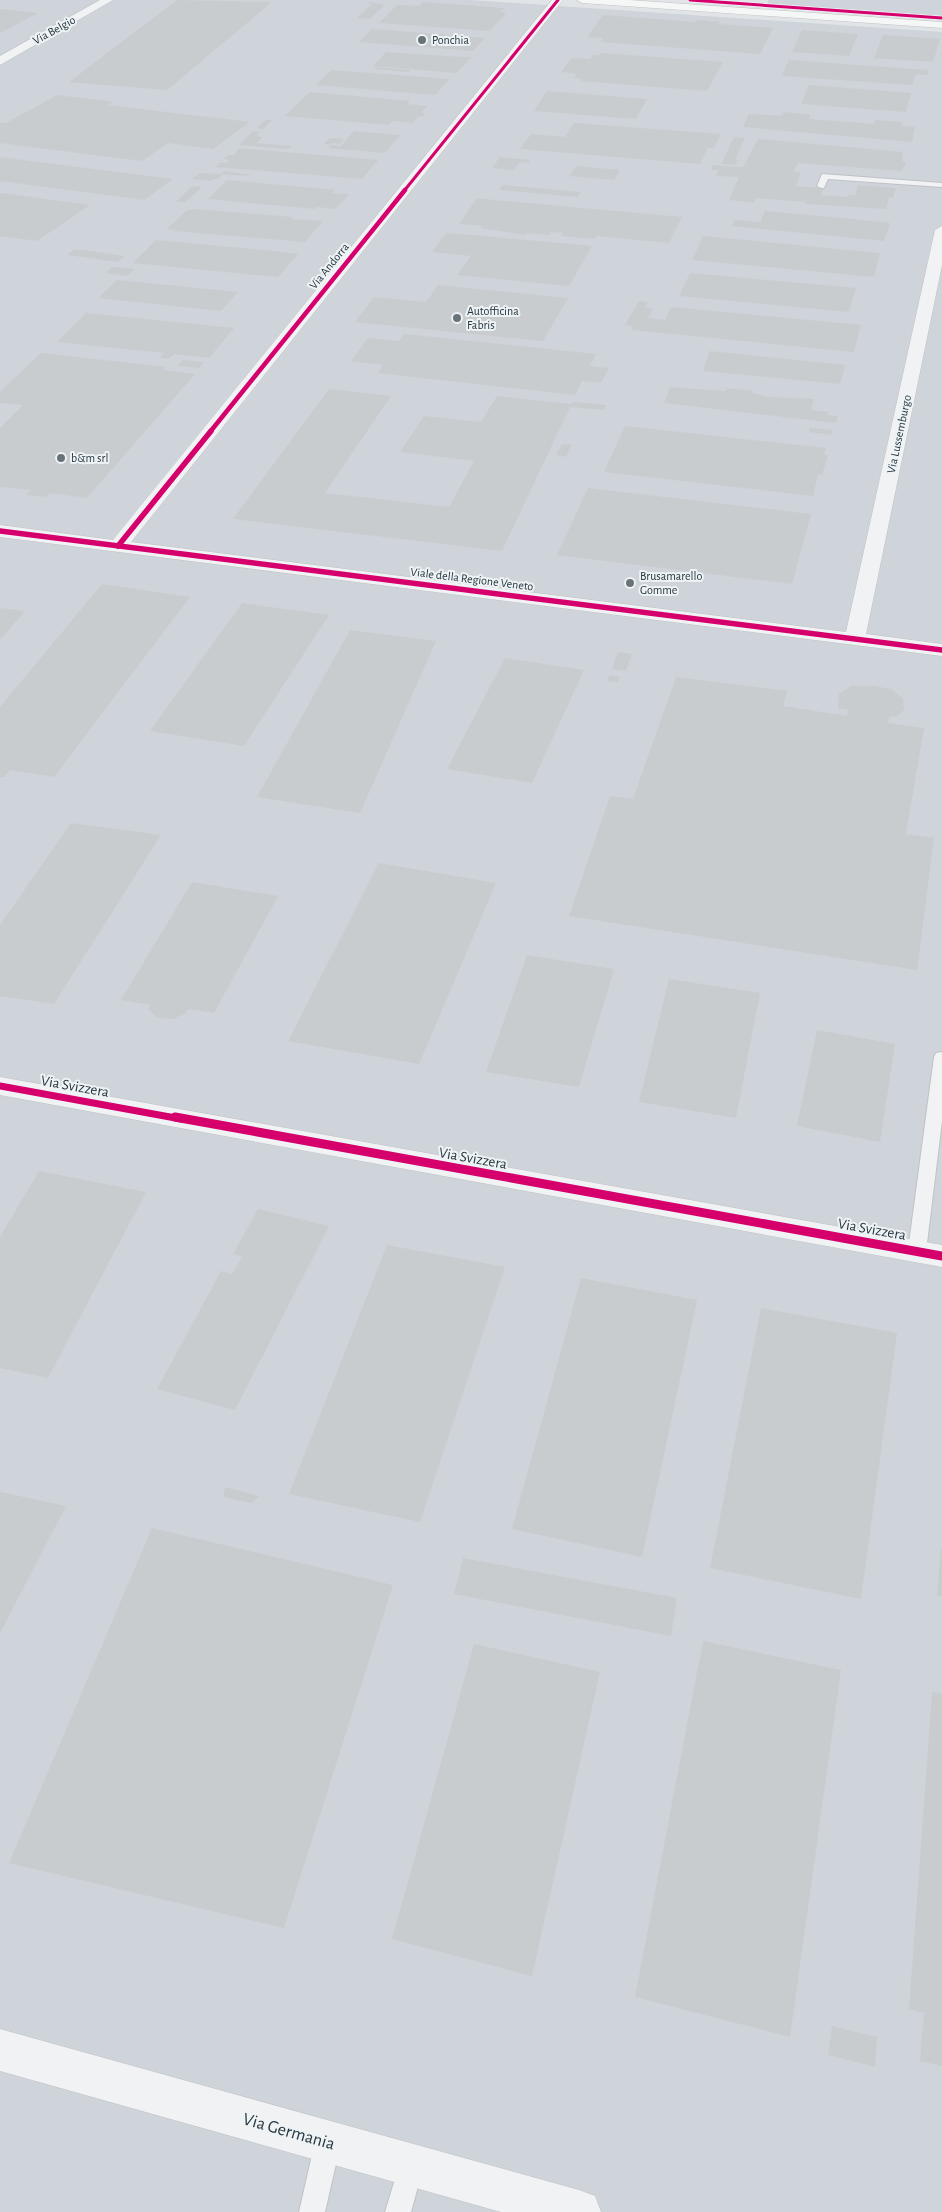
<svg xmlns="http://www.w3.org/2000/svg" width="942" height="2212" font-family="'Alegreya Sans',sans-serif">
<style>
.built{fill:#cfd4da}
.building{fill:#c9cccf}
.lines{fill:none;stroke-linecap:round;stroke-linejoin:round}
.lane-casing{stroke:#bfc2c5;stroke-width:2}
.street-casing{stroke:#bfc2c5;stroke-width:1}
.secondary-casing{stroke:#bfc2c5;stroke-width:1}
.lane{fill:#f1f2f3;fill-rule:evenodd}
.street{fill:#f1f2f3;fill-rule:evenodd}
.secondary{fill:#f5f6f6;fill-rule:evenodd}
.cycleway-far4-casing{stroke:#eef3f6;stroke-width:4.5}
.cycleway-far3-casing{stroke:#eef3f6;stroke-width:6}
.cycleway-far2-casing{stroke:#eef3f6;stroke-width:8}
.cycleway-far1-casing{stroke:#eef3f6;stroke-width:9}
.cycleway-casing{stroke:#eef3f6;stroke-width:12}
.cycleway-far4{stroke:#d6006c;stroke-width:3}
.cycleway-far3{stroke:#d6006c;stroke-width:4.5}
.cycleway-far2{stroke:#d6006c;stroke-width:5.5}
.cycleway-far1{stroke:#d6006c;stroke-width:7}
.cycleway{stroke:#d6006c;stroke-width:9}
.poi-dot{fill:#68737a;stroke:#eef3f6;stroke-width:2}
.labels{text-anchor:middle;stroke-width:4;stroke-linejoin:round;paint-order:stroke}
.far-street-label{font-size:12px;fill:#273640;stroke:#eef3f6}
.far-poi-label{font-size:12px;fill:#273640;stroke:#eef3f6;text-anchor:start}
.street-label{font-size:15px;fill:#273640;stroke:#eef3f6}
.near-street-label{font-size:18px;fill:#273640;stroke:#eef3f6}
</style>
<rect width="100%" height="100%" fill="#e1e4e7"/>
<g class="built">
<path d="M0,0H471L942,32V2212H0Z"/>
<path d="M768,0H942V16L768,4Z"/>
</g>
<g class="building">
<path d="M177,0L272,2L167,90L69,82Z"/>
<path d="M369,2L385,5L370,19L357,18L372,4L367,3Z"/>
<path d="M423,2L504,8L501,12L506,13L490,31L379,23L397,5L419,6Z"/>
<path d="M0,9L38,13L0,33Z"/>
<path d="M603,15L695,22L696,20L720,22L718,24L773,28L760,54L600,42L603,38L587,37Z"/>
<path d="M372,29L485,38L473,51L359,42Z"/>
<path d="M802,30L858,34L849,56L792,52Z"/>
<path d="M883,35L940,39L933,62L874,58Z"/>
<path d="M386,52L444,56L471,57L457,73L373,66Z"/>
<path d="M601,53L723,62L707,91L581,81L582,79L574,78L577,74L561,72L572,58L590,59L593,55H599Z"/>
<path d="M789,60L899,68L929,70L928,75L916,74L912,85L782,76Z"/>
<path d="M376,67L411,70L408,72L374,69Z"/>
<path d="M332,70L449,79L435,95L316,85Z"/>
<path d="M809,85L911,93L906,112L801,104Z"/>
<path d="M547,91L647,99L636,119L534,111Z"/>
<path d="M310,92L410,101L407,104L427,106L421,113H425L423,116H418L412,123L392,121L389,125L285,116Z"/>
<path d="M57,95L114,102L108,105L250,122L213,149L168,143L142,161L0,143V123H6Z"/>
<path d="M784,112L810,115L809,119L874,124L875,120L902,122L901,126L915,127L912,142L743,127L749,114L782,116Z"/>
<path d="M266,120H272L263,129L257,128Z"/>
<path d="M574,123L721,134L714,148H708L700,164L520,149L531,134L565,137Z"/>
<path d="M253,131L260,132L256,136L262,137L257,143L292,146L288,149L239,145Z"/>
<path d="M354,131L400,135L385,153L328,148L331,145L341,146Z"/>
<path d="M734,137L745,138L735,160L742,161L737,162L736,165L721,164Z"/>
<path d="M330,138H337L344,139L340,144L332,143L334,141L330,145L324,144Z"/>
<path d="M758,139L903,152L902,161L906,162L902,171L798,163L794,172H801L796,186L823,188L821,195L847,197L848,195H855L858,185L896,188L893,198L889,197L886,209L806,204V202L756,198L754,203L729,200L739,177L716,176L718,170H711L713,165L743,167Z"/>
<path d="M239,148L248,149L378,160L362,179L216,167L221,162L227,163L229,160L224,159L228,155H234Z"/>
<path d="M0,157L173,179L144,200L0,181Z"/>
<path d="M500,157L530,160L528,163L520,162L514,170L492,168Z"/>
<path d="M576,166L620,170L614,180L569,176Z"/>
<path d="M224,171L251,175L249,176L223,174L218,179H212L210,181L192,179L200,173L222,174Z"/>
<path d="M227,180L335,190L332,193L349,194L336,209L316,207L315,209L208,199Z"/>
<path d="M503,185L581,192L578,197L499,190Z"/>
<path d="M192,186L202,187L185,202H176Z"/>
<path d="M2,193L90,205L37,241L0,236V194Z"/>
<path d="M477,198L494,200L682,217L669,243L597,236L595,239L561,236L563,233L551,232L550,235L526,233L525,235L481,228L483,226L459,224Z"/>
<path d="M196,209L293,217L291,219L323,221L305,242L174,231L175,230L167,229L187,210Z"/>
<path d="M765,211L853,219L890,223L884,241L732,226L735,220L760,222Z"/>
<path d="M446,233L484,236L592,246L569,286L457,275L471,256L432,252Z"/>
<path d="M703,236L880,253L874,277L692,260Z"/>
<path d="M156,240L264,250L298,254L278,277L133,263Z"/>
<path d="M75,249L125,256L117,262L67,255Z"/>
<path d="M112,267L135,269L127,276L106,273Z"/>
<path d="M690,273L856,288L849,312L679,296Z"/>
<path d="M117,280L148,283L238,292L221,311L98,298Z"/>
<path d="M438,285L568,298L543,341L355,322L374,297L426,302Z"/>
<path d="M639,301L648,302L645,308L653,309L648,318L665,320L671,307L861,325L854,352L632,330L633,326L625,325Z"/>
<path d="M86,313L234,328L209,358L174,354L169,359L160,358L164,353L57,342Z"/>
<path d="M404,334L596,354L590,366L609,368L601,383L582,381L575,395L378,373L383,365L351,361L368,338L399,341Z"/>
<path d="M710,351L729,353L845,365L840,384L703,371Z"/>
<path d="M41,353L166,367L163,370L195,374L87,498L50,493L46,497L26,495L30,490L0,487V428L23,405L0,403V392Z"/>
<path d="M183,360L204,362L199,368L177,366Z"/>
<path d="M670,387L726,391L727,388L753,391L752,393L770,397L814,399L811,410L829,412L827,415L838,416L836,423L664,403Z"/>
<path d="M329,389L391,396L325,493L449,507L474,461L400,452L424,416L481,422L497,396L571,404L572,402L606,405L604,410L570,407L502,551L233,519Z"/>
<path d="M625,426L826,448L824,455H828L822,475L818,474L813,496L604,472Z"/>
<path d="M810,428L833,430L832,435L809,432Z"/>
<path d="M562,444L572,445L566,457L556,455Z"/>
<path d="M588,488L811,514L792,584L557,555Z"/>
<path d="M102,584L190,597L54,777L10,770L4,777H0V707Z"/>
<path d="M242,603L329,615L244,746L150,731Z"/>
<path d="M0,608L25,611L0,640Z"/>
<path d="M350,630L436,641L360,813L257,797Z"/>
<path d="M618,652L632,654L626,671L612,669Z"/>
<path d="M505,658L584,670L532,783L447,769Z"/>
<path d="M609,675L620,677L618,682L607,681Z"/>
<path d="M676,677L787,691L783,706L847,716L848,710L838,708L839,694L851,686H873L892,689L903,699L904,710L897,716L889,717L888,723L924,728L906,834L934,838L917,970L569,916L610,796L633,799Z"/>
<path d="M71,823L161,835L54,1004L0,996V925Z"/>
<path d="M379,863L496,883L419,1064L288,1041Z"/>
<path d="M192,882L278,896L214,1013L188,1009L185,1014L172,1019L158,1018L148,1009L151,1005L121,1000Z"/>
<path d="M527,955L614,969L579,1087L486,1072Z"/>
<path d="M669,979L760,993L736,1118L639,1102Z"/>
<path d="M817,1030L895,1044L880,1142L797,1126Z"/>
<path d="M39,1171L146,1192L48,1378L0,1368V1237Z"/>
<path d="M258,1209L329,1226L235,1410L157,1389L221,1271L232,1274L242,1257L233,1254Z"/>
<path d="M387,1245L505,1267L420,1522L289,1494Z"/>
<path d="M581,1278L697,1300L642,1557L512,1529Z"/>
<path d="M761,1308L897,1333L861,1599L710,1568Z"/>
<path d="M225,1487L259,1496L252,1503L223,1497Z"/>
<path d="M0,1492L66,1506L0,1633Z"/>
<path d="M152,1528L393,1585L284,1928L9,1863Z"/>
<path d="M941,1549H942V1596L937,1595Z"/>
<path d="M463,1558L677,1598L671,1636L454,1594Z"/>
<path d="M703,1641L841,1670L790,2037L635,1997Z"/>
<path d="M474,1644L600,1672L532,1976L392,1939Z"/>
<path d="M932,1692L942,1694V2066L920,2061L924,2013L909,2009Z"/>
<path d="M832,2026L877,2037L875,2067L828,2055Z"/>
</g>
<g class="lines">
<g class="lane-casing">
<g id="lane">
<path d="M822,174L942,183V187L828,179L824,188H821L817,186Z"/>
<path d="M942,1052V1121L926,1251L923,1256L917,1258L911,1256L908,1251L934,1057L936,1053Z"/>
<path d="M328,2129L337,2133L341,2142L325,2212H299L315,2142L319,2133Z"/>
<path d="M411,2152L420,2156L424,2165L411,2212H385L402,2156Z"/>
</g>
</g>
<g class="street-casing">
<g id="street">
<path d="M100,0H113L0,65V56Z"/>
<path d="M552,0H563L131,542L846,632L935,230L942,226V265L866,634L942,644V656L0,537V525L113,540Z"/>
<path d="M0,1077L942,1245V1267L0,1095Z"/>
<path d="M0,2029L579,2190L595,2196L601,2212H501L0,2071Z"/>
</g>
</g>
<g class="secondary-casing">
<path id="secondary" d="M577,0H629L942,22V28L582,3Z"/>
</g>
<use href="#lane" class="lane"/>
<use href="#street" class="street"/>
<use href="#secondary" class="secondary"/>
<g class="cycleway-far4-casing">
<g id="cycleway-far4">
<path d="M690,0L942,18"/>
<path d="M404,191L558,0"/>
</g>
</g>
<g class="cycleway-far3-casing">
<path id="cycleway-far3" d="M210,432L405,190"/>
</g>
<g class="cycleway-far2-casing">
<g id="cycleway-far2">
<path d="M0,531L942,650"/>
<path d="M118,546L211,431"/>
</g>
</g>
<g class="cycleway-far1-casing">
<path id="cycleway-far1" d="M0,1086L181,1119"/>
</g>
<g class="cycleway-casing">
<path id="cycleway" d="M175,1117L942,1256"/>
</g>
<use href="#cycleway-far4" class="cycleway-far4"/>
<use href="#cycleway-far3" class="cycleway-far3"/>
<use href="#cycleway-far2" class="cycleway-far2"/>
<use href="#cycleway-far1" class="cycleway-far1"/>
<use href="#cycleway" class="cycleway"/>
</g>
<g class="poi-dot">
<circle cx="422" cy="40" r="5"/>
<circle cx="457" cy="318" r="5"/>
<circle cx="61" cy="458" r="5"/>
<circle cx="630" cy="583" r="5"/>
</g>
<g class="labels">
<g class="far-street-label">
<text transform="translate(54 30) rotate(-29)" y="4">Via Belgio</text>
<text transform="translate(329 266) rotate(-51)" y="4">Via Andorra</text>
<text transform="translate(899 434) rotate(-78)" y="4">Via Lussemburgo</text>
<text transform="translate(472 579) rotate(7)" y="4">Viale della Regione Veneto</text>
</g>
<g class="far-poi-label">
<text x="432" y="44">Ponchia</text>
<text x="467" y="315">Autofficina<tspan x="467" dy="14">Fabris</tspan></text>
<text x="71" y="462">b&amp;m srl</text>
<text x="640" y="580">Brusamarello<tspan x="640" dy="14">Gomme</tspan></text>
</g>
<g class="street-label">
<text transform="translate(75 1086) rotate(10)" y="5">Via Svizzera</text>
<text transform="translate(473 1158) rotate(10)" y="5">Via Svizzera</text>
<text transform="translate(872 1229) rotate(10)" y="5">Via Svizzera</text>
</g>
<g class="near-street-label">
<text transform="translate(289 2131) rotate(16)" y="6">Via Germania</text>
</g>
</g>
</svg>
